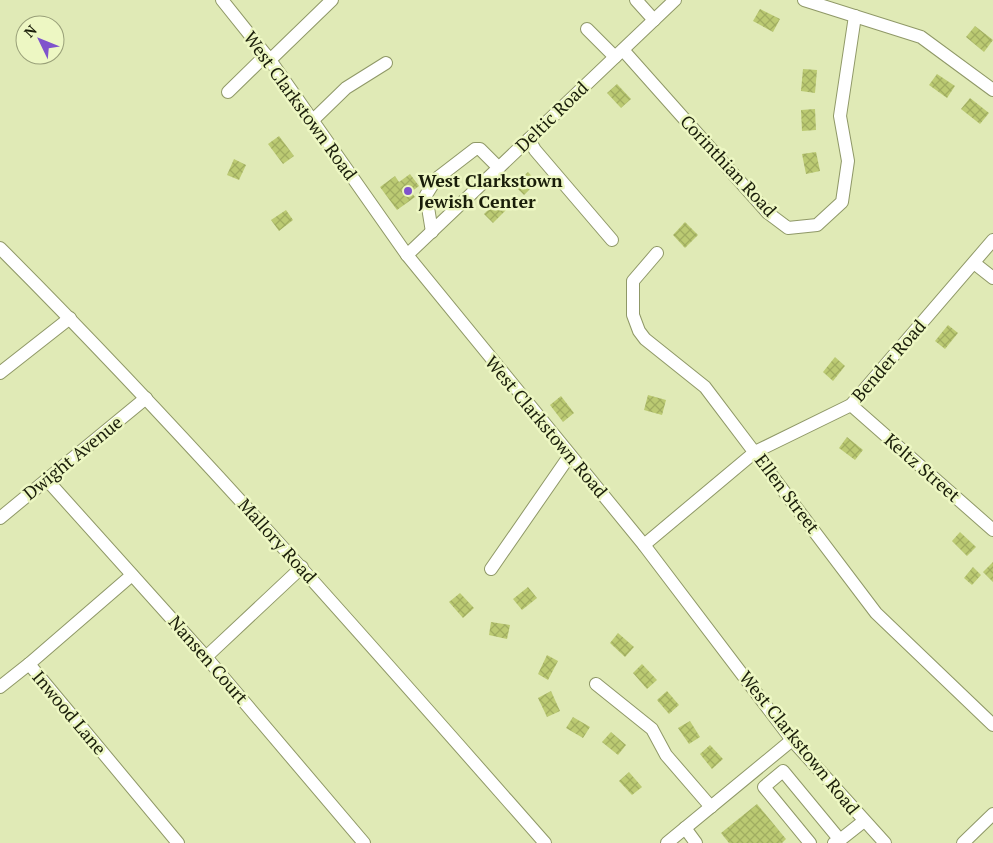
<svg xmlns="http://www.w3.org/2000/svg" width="993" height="843" font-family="'PT Serif',serif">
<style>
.building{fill:url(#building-cross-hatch)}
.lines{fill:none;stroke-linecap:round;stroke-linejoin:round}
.minor-casing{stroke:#8f9867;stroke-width:14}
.minor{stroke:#fff;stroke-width:12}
.poi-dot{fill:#7f53cc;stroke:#edf7c3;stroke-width:2}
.labels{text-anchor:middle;stroke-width:5;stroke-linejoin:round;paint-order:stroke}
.street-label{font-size:18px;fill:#1a1e0a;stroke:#edf7c3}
.poi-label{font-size:18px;font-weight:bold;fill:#1a1e0a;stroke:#edf7c3;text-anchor:start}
</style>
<defs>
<pattern id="building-cross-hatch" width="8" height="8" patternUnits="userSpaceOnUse" patternTransform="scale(1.25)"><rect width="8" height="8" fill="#bbca72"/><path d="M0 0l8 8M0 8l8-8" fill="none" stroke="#a0ad61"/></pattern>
</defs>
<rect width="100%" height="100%" fill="#e0eab6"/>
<g class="building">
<path d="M760,9L780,19L773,32L753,21Z"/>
<path d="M975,26L993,40L984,52L966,37Z"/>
<path d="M803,69L817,70L815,93L801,91Z"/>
<path d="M937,74L955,86L947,98L929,85Z"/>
<path d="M617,84L631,99L621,108L607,93Z"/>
<path d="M970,98L989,113L980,124L961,109Z"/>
<path d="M815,109L816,130L802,131L801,110Z"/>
<path d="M279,136L294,156L283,164L268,144Z"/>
<path d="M816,152L820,171L806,174L802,154Z"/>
<path d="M234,159L246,165L239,180L227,175Z"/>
<path d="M528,172L537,182L524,195L514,185Z"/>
<path d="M410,174L419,186L411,192L415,197L397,210L380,187L395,176L399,182Z"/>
<path d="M497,201L506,210L493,223L484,214Z"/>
<path d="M286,210L293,220L279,231L271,220Z"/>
<path d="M685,222L698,235L685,248L673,235Z"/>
<path d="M948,325L958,333L945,349L935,341Z"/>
<path d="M835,357L845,366L833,381L823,372Z"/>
<path d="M648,395L666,400L662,415L644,410Z"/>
<path d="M561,396L574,413L563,422L550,405Z"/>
<path d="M847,437L863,450L855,460L839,448Z"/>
<path d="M960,532L976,547L967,556L952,541Z"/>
<path d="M993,562V582L983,572Z"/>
<path d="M973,567L981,575L972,585L964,578Z"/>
<path d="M528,587L537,598L522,610L513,599Z"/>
<path d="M460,593L474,608L463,618L449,602Z"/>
<path d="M491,622L510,625L507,639L489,635Z"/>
<path d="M618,633L634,647L625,657L610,643Z"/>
<path d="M547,655L558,661L548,680L538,674Z"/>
<path d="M642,664L657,680L647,689L633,673Z"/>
<path d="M551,691L560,711L547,717L538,698Z"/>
<path d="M667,691L679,705L669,714L657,700Z"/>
<path d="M573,717L590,727L583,738L566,728Z"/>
<path d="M690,721L700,737L689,744L678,728Z"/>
<path d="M611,732L626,745L618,755L602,742Z"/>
<path d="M710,745L723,759L712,769L700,754Z"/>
<path d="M629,772L642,787L632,795L619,781Z"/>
<path d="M757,804L786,839L782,843H729L721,833Z"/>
</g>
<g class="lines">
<g class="minor-casing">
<g id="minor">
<path d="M222,0L270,60L407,255L644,545L792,740L885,843"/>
<path d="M636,0L654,20"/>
<path d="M804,0L921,37L993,90"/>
<path d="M587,29L615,57"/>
<path d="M623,50L768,213L788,228L817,225L842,202L848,161L840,116L855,16"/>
<path d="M270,60L332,0"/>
<path d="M228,92L266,55"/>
<path d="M312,121L346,88L386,63"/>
<path d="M529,139L535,150L612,240"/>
<path d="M432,232L426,195L436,179L475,149H480L499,168"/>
<path d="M0,248C190,438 367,641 545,843"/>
<path d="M657,253L633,281V315L639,331L645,339L705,387L876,613L993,725"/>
<path d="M407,255L675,0"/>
<path d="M974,263L993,278"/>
<path d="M0,373L70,318"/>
<path d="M851,405L993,530"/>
<path d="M47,480L206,657L364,843"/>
<path d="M0,518L146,398"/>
<path d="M644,545L755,452L851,405L993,240"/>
<path d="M491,569L570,455"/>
<path d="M132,575L29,664L178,843"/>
<path d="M206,657L302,567"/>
<path d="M596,684L652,729L666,755L711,807"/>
<path d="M0,687L29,664"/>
<path d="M685,828L696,843"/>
<path d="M840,840L864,821"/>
<path d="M667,843L792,740"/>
<path d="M810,843L764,787L783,771L840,840L834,843"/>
<path d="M963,843L993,814"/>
</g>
</g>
<use href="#minor" class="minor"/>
</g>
<circle class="poi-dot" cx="408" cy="191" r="5"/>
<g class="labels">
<g class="street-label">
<text transform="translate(300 106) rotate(54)" y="6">West Clarkstown Road</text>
<text transform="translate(552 117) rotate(-44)" y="6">Deltic Road</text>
<text transform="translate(728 166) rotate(47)" y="6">Corinthian Road</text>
<text transform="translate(889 361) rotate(-49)" y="6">Bender Road</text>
<text transform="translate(546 427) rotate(50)" y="6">West Clarkstown Road</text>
<text transform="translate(73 458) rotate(-39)" y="6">Dwight Avenue</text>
<text transform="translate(922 468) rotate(41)" y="6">Keltz Street</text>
<text transform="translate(787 494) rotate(53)" y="6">Ellen Street</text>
<text transform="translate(277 541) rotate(48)" y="6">Mallory Road</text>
<text transform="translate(208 660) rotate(49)" y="6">Nansen Court</text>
<text transform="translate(69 713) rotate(50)" y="6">Inwood Lane</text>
<text transform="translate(799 743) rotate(51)" y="6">West Clarkstown Road</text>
</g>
<g class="poi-label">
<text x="418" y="187">West Clarkstown<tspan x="418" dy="21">Jewish Center</tspan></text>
</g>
</g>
<g transform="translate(40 40) rotate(313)"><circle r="24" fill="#edf7c3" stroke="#99a079"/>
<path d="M0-4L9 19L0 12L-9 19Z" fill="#7f53cc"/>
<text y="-8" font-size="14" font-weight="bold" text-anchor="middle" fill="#1a1e0a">N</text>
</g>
</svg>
